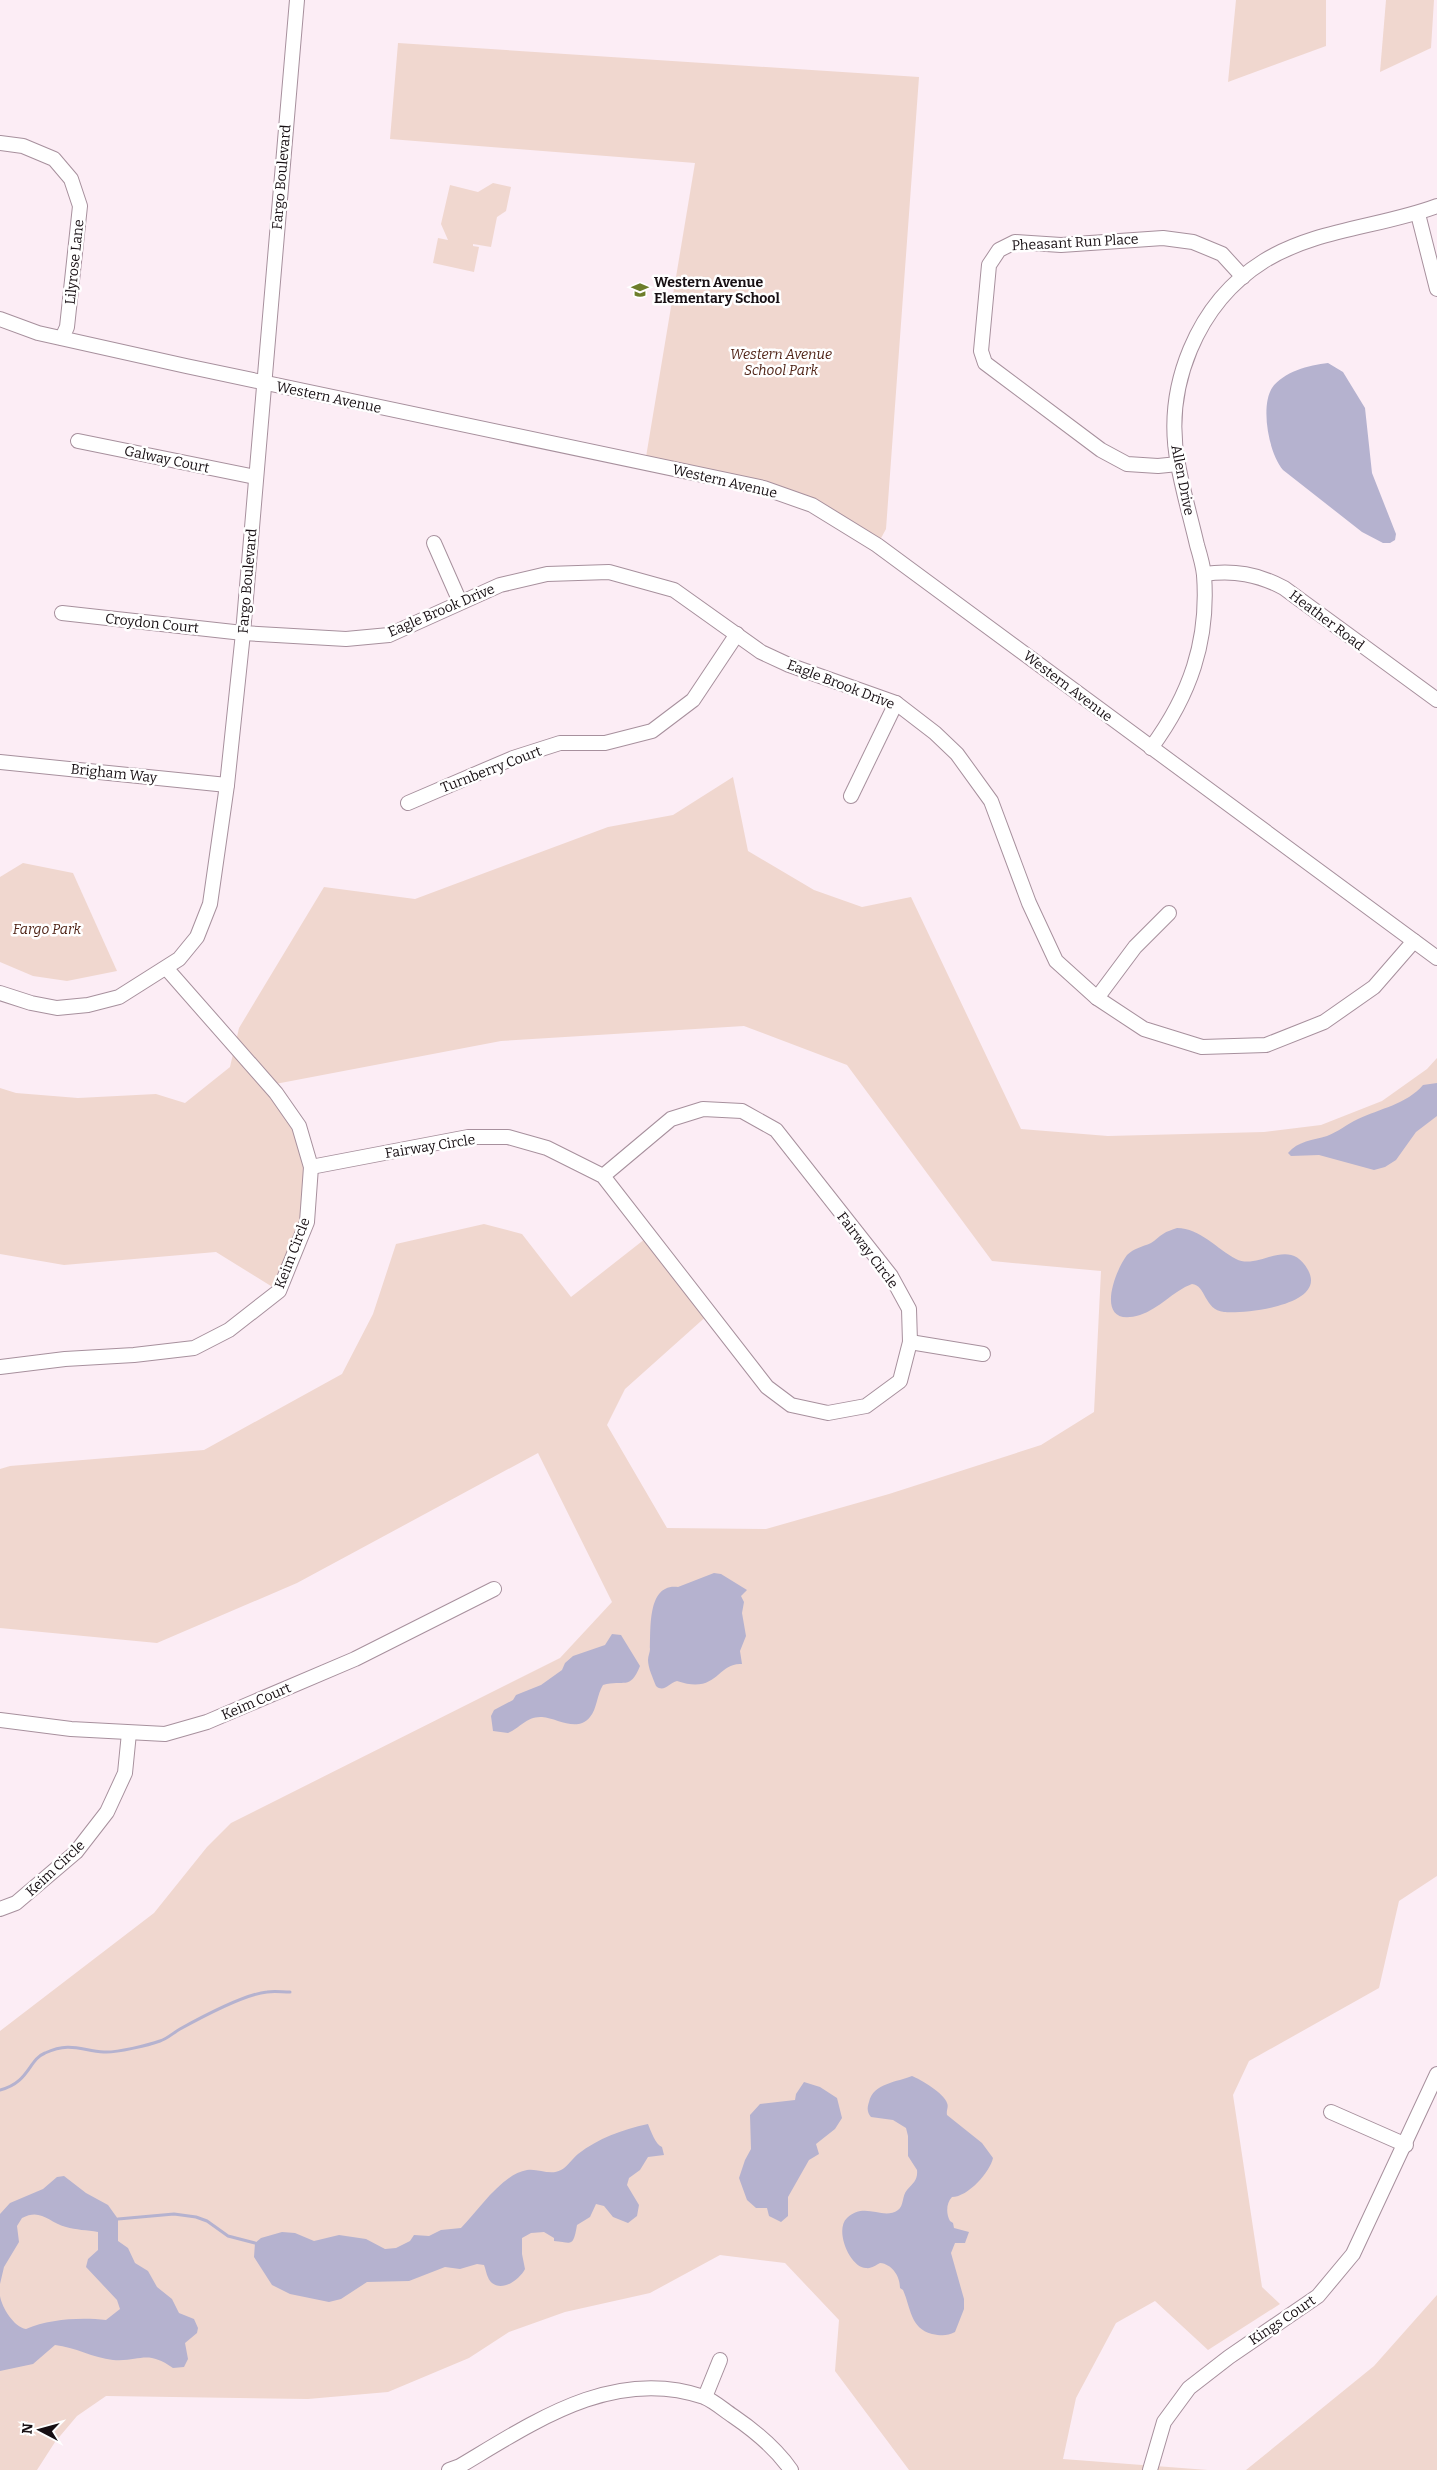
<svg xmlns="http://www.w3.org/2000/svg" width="1437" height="2470" font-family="Bitter,serif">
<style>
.green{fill:#f0d7cf}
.water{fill:#b5b2cf}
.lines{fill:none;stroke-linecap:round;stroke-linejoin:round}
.stream{stroke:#b5b2cf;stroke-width:3}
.minor-casing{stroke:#a7909d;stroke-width:16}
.minor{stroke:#fff;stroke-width:14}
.labels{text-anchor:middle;stroke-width:5;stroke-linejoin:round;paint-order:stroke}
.street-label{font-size:14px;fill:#170f13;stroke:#fff}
.poi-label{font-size:14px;font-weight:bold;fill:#170f13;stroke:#fff;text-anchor:start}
.park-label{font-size:14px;font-style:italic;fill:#502417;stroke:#fff}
</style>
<rect width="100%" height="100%" fill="#fcedf5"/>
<g class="green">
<path d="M1236,0H1326V46L1228,82Z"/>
<path d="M1386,0H1434L1431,48L1380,72Z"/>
<path d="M398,43L919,77L886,529L880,540L818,501L646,457L695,163L390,139Z"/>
<path d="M493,183L511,187L506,211L497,217L491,247L473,244V246L479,247L474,272L433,263L438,238L448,240L441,224L450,185L478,192Z"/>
<path d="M733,777L748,851L814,890L862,907L911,897L1021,1129L1108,1136L1264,1132L1321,1125L1382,1101L1427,1069L1437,1058V1876L1399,1901L1379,1988L1249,2061L1233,2095L1262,2287L1280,2304L1208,2350L1155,2301L1116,2323L1076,2398L1063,2459L1208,2470H909L835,2371L839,2320L785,2263L720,2255L650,2293L565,2312L509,2332L469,2358L388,2392L308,2399L106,2396L77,2416L55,2442L37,2470H0V2031L154,1913L207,1847L231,1823L560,1658L612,1602L538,1453L297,1583L157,1643L0,1628V1469L10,1466L204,1450L342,1374L373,1314L396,1244L484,1224L522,1234L571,1297L650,1235L710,1313L625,1389L607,1425L667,1528L766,1529L889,1494L1041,1445L1094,1412L1101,1271L992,1261L847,1065L744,1026L501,1041L270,1085L276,1093L311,1167L307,1222L279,1291L216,1252L64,1265L0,1254V1088L16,1093L78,1098L156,1094L185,1103L230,1067L239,1028L324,887L415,899L608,827L673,815Z"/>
<path d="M23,863L73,873L117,971L67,981L33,976L0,962V877Z"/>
<path d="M1437,2295V2470H1246L1374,2366Z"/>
</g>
<g class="water">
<path d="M1328,363L1343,372L1365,408L1372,473L1396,534L1395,540L1390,543H1383L1362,532L1283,470C1269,454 1260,407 1272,388C1283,372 1309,365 1328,363Z"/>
<path d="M1437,1083V1116L1416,1132L1396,1160L1385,1167L1374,1170L1319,1155L1291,1156L1288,1153C1298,1141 1313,1140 1327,1136C1338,1132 1347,1124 1358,1119C1379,1109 1407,1104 1423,1085Z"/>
<path d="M1177,1228C1200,1228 1217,1249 1236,1259C1259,1271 1289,1235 1308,1270C1328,1306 1243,1314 1224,1312C1204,1310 1206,1285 1192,1284C1173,1291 1159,1309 1140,1315C1094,1329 1113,1274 1127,1255C1134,1248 1142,1247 1151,1243C1155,1241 1159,1236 1163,1234C1167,1231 1172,1230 1177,1228Z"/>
<path d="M714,1573L721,1574L747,1590L741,1596L744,1602L742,1613L746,1636L740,1651L742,1664C717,1662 718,1695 677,1681C669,1683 664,1693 656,1686C653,1678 648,1668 648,1660C648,1656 650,1652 650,1649C651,1629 647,1583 678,1587Z"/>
<path d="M612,1634L621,1635L640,1666C630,1691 624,1679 603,1685C597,1694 597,1709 590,1717C577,1733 557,1718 542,1717C527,1716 520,1728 508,1733L493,1731L491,1716L494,1710L513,1700L516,1695L541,1685L562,1670L565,1663L573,1656L605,1645Z"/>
<path d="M912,2076C920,2079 945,2094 947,2103C949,2107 946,2110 947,2115L982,2143L993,2158C990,2172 968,2197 952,2197C946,2203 946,2214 950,2221L953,2223L954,2228L969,2232L965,2243H955L951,2253L964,2299V2309L955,2332C947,2336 942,2336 932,2334C910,2328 911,2308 903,2290L900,2288C900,2276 892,2264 880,2263C876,2265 871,2269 866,2268C850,2268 834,2230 847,2218C865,2201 883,2221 898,2210C904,2206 902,2195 907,2190C913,2183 918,2180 917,2170L908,2156V2136L906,2128L893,2120L871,2117C867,2112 867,2108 869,2102C873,2083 898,2082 912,2076Z"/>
<path d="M804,2082L820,2087L837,2098L842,2118L835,2129L816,2144L819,2154L809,2160L788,2197V2216L781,2222L769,2216L767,2208H756L747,2200L739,2178L745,2160L751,2149L750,2115L760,2104L795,2100L796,2094Z"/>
<path d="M648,2124C651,2131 655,2144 662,2147L664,2155L648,2157L640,2170L629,2178L627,2185L639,2205L637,2216L628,2223L613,2217L604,2206L596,2204L590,2217L577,2225C573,2249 571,2242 554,2241V2238L544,2232L531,2233L522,2238V2254L525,2269C520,2279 503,2292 492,2283C487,2279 486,2270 484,2265L477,2264L460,2269L445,2267L409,2281L367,2282L341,2299L329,2302L290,2294L272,2285L254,2257L255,2243L261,2238L282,2232L295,2233L314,2241L339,2235L366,2239L385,2249L396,2248L410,2241L414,2235L429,2236L441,2230L461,2228C478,2211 502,2174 527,2170C538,2168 550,2176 561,2170C567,2167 572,2159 578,2154C599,2138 621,2130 648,2124Z"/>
<path d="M64,2176L86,2193L108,2205L118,2219V2241L128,2248L135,2263L148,2271L157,2287L172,2299L179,2313L194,2319L198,2328L197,2333L185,2343L188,2359L184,2367L173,2368C146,2349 141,2362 113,2360C93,2358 75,2347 55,2345L33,2364L0,2371V2296C2,2308 14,2327 26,2329C49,2319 81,2317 106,2320L120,2309L117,2300L86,2267L88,2259L98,2250V2232C87,2230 76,2230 66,2227C48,2222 41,2208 22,2218L17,2226L19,2242L4,2267L0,2284V2214L10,2203L43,2189L57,2177Z"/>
</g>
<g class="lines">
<g class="stream">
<path d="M0,2090C30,2082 28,2060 45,2053C70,2042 80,2050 104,2052C116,2053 149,2045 160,2041C167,2039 173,2033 180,2029C200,2018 245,1994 267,1992C274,1991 282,1992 290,1992"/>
<path d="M118,2219L174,2214L196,2217L207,2221L228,2236L255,2243"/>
</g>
<g class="minor-casing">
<g id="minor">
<path d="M0,143L23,146L54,159L71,179L80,206L67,327L62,338"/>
<path d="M1418,214L1437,289"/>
<path d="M0,319L38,333L186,366L764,488L812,505L877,545L1437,958"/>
<path d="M78,441L255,477"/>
<path d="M1178,464L1158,466L1127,464L1101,450L985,363L981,351L989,265L999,250L1015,242L1061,245L1163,238L1193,242L1222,254L1243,277"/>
<path d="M434,543L460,602"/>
<path d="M1204,574C1234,570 1258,574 1284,588L1437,700"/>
<path d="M62,613L243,633L346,639L389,635L500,585L547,574L609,572L674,590L761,652L789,665L896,703L935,733L957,754L991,801L1029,903L1056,961L1097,998L1144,1029L1202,1047L1266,1045L1324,1022L1374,987L1414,941"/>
<path d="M1151,748C1190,695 1209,641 1204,575C1203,565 1200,555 1197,545C1191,519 1183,492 1178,464C1163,387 1197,303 1264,261C1316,229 1381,227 1437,206"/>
<path d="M0,762L227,785"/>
<path d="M851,796L896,703"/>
<path d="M408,803L513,758L560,743H605L652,731L693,700L737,634"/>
<path d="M0,993L31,1003L57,1008L88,1005L119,997L179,959L197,937L210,904L227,785L243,633L297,0"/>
<path d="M1097,998L1135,947L1169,913"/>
<path d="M311,1167L468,1137H508L547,1148L603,1176L767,1387L791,1405L828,1413L866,1406L900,1381L910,1342L909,1309L891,1276L776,1130L742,1111L703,1109L671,1119L603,1176"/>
<path d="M910,1342L983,1354"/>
<path d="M0,1367L65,1359L134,1355L194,1348L229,1330L279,1291L307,1222L311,1167L299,1126L276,1093L167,969"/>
<path d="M0,1720L71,1729L165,1734L207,1722L355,1659L494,1589"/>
<path d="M0,1909L16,1903L76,1852L107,1812L125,1773L129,1733"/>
<path d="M1331,2112L1406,2145"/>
<path d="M705,2397L720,2360"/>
<path d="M449,2470L460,2466C534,2422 614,2366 704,2397C714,2401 724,2410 733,2416C755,2431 775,2447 791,2470"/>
<path d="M1150,2470L1164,2422L1189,2388L1229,2357L1318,2296L1353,2254L1437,2074"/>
</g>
</g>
<use href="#minor" class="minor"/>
</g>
<defs>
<g id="school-bare" transform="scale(1.35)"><path d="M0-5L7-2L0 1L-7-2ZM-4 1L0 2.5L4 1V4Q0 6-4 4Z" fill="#6d7d2b" stroke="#fff" stroke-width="2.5" paint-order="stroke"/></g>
</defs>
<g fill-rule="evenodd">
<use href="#school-bare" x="640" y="290"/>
</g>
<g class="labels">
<g class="street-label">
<text transform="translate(281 177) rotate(-85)" y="5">Fargo Boulevard</text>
<text transform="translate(1075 242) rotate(-3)" y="5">Pheasant Run Place</text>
<text transform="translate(74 262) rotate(-84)" y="5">Lilyrose Lane</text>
<text transform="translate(329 397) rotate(12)" y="5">Western Avenue</text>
<text transform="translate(167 459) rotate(12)" y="5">Galway Court</text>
<text transform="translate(1183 480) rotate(79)" y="5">Allen Drive</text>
<text transform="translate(725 481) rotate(13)" y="5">Western Avenue</text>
<text transform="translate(247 581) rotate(-85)" y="5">Fargo Boulevard</text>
<text transform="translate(441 610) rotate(-23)" y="5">Eagle Brook Drive</text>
<text transform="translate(1327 620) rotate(37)" y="5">Heather Road</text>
<text transform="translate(152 623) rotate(6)" y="5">Croydon Court</text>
<text transform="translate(841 684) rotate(21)" y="5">Eagle Brook Drive</text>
<text transform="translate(1068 686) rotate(37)" y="5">Western Avenue</text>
<text transform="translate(491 769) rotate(-21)" y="5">Turnberry Court</text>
<text transform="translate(114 773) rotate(6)" y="5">Brigham Way</text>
<text transform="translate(430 1146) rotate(-9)" y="5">Fairway Circle</text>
<text transform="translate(868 1250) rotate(53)" y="5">Fairway Circle</text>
<text transform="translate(292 1253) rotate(-69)" y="5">Keim Circle</text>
<text transform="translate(256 1701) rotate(-23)" y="5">Keim Court</text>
<text transform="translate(55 1868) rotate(-43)" y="5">Keim Circle</text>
<text transform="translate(1282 2320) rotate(-34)" y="5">Kings Court</text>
</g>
<g class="poi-label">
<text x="654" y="287">Western Avenue<tspan x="654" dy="16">Elementary School</tspan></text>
</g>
<g class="park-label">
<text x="781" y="359">Western Avenue<tspan x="781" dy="16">School Park</tspan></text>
<text x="47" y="934">Fargo Park</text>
</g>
</g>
<g transform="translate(40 2430) rotate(276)" stroke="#ffffff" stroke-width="4" paint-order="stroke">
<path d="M0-4L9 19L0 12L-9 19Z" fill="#170f13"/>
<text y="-8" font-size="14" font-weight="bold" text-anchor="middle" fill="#170f13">N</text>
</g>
</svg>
